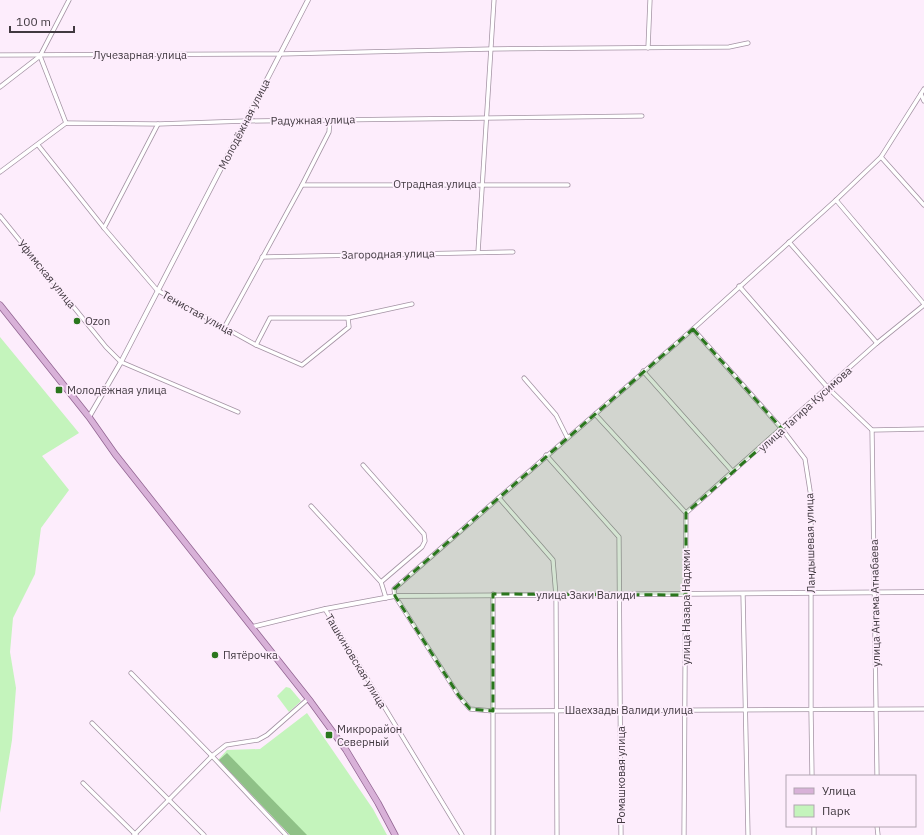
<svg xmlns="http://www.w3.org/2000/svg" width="924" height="835" font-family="'IBM Plex Sans',sans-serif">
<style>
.green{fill:#c4f4bc}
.forest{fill:#8fc187}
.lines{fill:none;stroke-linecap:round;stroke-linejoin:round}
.minor-casing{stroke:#a493a4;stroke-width:5}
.tertiary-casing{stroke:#a493a4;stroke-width:5.5}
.primary-casing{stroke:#926592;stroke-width:7}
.minor{stroke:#fff;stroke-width:3.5}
.tertiary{stroke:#fff;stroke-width:4}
.primary{stroke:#d8b1d8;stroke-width:5.5}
.marked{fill:#2a761d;fill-opacity:0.2;stroke:#2a761d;stroke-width:3;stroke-dasharray:8 5;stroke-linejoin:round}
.poi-dot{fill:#2a761d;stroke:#fdedfc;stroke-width:1.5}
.labels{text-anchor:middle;stroke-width:3.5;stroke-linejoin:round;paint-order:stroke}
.street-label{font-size:11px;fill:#413940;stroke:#fdedfc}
.poi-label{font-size:11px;fill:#413940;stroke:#fdedfc;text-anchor:start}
</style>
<rect width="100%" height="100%" fill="#fdedfc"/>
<g class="green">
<path d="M0,337L79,433L42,456L69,490L41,528L35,574L13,618L10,652L16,688L12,740L0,813Z"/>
<path d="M286,687L290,688L301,701L289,712L277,696Z"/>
<path d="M307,713L373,809L387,835H290L218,760L227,750L260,749Z"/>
</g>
<path class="forest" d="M227,753L307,835H290L219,760Z"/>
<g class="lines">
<g class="minor-casing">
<g id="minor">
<path d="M648,48L650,0"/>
<path d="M0,55L280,54L491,49L729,47L748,43"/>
<path d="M40,56L66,123"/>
<path d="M0,87L40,56L69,0"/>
<path d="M924,89L881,157L836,200L693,329L394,589L395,596L459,696L470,709L493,711L924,709"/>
<path d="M921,94L924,101"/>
<path d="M38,145L104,228L157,290L256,345L302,365L349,327L348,318"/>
<path d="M881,157L924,205"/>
<path d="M0,172L66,123L158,124L246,121L642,116"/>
<path d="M302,185H568"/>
<path d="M836,200L924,304"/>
<path d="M0,216L106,347L121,362L238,412"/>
<path d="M104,228L158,124"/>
<path d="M789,242L877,343"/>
<path d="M478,252L494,0"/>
<path d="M262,257L513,252"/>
<path d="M739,286L828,388L872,430L924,429"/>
<path d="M224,328L302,185L329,132L330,120"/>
<path d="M693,329L782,429L805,459L811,497V710L812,776"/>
<path d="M256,345L270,318H348L412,304"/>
<path d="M643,371L733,472"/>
<path d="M524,378L556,415L567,437"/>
<path d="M595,414L686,513L684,835"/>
<path d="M872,430L877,776"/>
<path d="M546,455L619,537L621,835"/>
<path d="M363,465L424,534L425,541L422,547L381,582"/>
<path d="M499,498L553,560L556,596L557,835"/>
<path d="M311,506L381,582L386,598"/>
<path d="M686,513L877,343L924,305"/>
<path d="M743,594L748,835"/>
<path d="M325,609L462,835"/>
<path d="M131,673L212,756L286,835"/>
<path d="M92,723L204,835"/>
<path d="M83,783L136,835"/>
<path d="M814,826V835"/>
<path d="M877,826L878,835"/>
<path d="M134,835L212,756L226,745L258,740L267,735L308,699"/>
<path d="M493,835V594"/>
</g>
</g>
<g class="tertiary-casing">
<g id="tertiary">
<path d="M89,417L121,362L308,0"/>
<path d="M252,627L325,609L395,596L924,592"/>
</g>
</g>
<g class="primary-casing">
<path id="primary" d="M0,305L89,417L115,454L311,702L346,750L378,803L395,835"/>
</g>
<use href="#minor" class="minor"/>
<use href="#tertiary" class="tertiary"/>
<use href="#primary" class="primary"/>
</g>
<path class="marked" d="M693,329L782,429L686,513V595L493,594V711L470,709L459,696L395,596L394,589Z"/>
<g class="poi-dot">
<circle cx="77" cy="321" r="4"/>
<rect x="55" y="386" width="8" height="8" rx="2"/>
<circle cx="215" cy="655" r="4"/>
<rect x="325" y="731" width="8" height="8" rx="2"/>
</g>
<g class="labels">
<g class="street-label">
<text x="140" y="59">Лучезарная улица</text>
<text transform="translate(313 120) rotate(-1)" y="4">Радужная улица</text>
<text transform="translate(244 124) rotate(-63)" y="4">Молодёжная улица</text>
<text x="435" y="188">Отрадная улица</text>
<text transform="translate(388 254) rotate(-1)" y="4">Загородная улица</text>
<text transform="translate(47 274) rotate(51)" y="4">Уфимская улица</text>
<text transform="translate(198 313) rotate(29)" y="4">Тенистая улица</text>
<text transform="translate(805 409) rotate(-42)" y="4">улица Тагира Кусимова</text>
<text transform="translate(810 543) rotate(-91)" y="4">Ландышевая улица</text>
<text x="586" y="599">улица Заки Валиди</text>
<text transform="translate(875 603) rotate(-91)" y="4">улица Ангама Атнабаева</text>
<text transform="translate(686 607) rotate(-90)" y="4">улица Назара Наджми</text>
<text transform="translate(356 661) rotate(59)" y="4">Ташкиновская улица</text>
<text x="629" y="714">Шаехзады Валиди улица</text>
<text transform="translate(621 775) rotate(-90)" y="4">Ромашковая улица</text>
</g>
<g class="poi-label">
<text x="85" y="325">Ozon</text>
<text x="67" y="394">Молодёжная улица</text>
<text x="223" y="659">Пятёрочка</text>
<text x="337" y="733">Микрорайон<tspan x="337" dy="13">Северный</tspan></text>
</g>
</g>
<rect x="786" y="775" width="130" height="52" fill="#fdedfc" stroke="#b2a5b1"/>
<rect x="794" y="788" width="20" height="6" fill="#d8b1d8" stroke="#b2a5b1"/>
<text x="822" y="795" font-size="12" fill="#413940">Улица</text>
<rect x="794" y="805" width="20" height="12" fill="#c4f4bc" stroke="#b2a5b1"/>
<text x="822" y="815" font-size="12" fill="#413940">Парк</text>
<path d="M10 26v6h64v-6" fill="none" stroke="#413940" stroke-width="2"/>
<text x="16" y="26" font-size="12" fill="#413940" stroke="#fdedfc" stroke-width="3" paint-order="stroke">100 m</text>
</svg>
